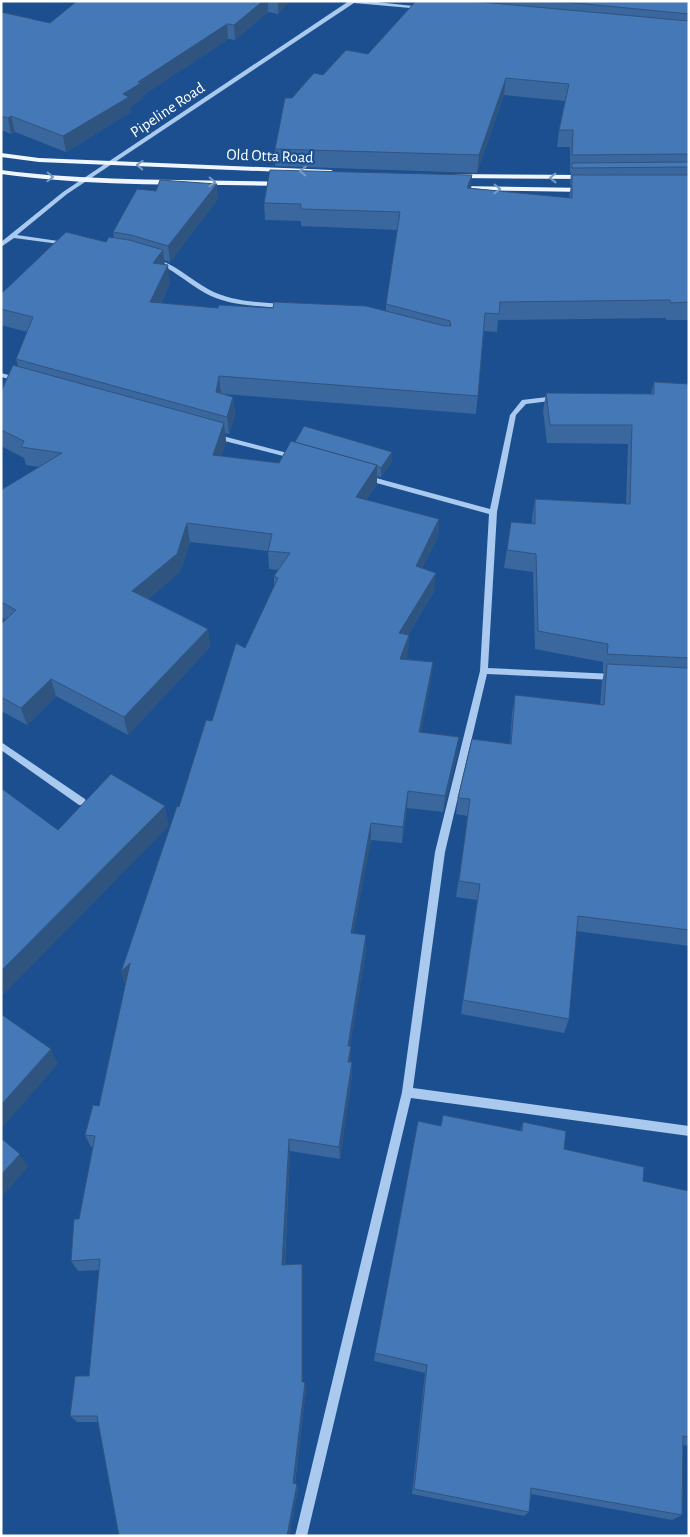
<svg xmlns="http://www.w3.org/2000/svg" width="690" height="1537" font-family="'Alegreya Sans',sans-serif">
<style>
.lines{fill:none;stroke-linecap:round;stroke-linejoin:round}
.minor{fill:#a9c9ee;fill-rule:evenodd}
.major{fill:#f0f6ff;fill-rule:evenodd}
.wall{fill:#3a679d}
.shaded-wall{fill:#305480}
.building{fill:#4478b7;stroke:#305480}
.oneway{stroke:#7b9ac1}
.labels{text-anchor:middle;stroke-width:4.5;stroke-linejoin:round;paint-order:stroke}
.far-street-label{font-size:16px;fill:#fff;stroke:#1b4f8f}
</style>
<rect width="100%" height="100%" fill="#1b4f8f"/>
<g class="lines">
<g class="minor">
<path d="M349,1H368L422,7L424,8L422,9L354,3L67,194L17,235L65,242L68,244L67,245L14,238L1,247V242L63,192Z"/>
<path d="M154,258C175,264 190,279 208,289C231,302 258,302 284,304L287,306L284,308C257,306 229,306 205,293C187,283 172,268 152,261L151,260Z"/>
<path d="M1,373L20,378L21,379L18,381L1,377Z"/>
<path d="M556,396L559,398L558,400L526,404L516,415L497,512L488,668L614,674L618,677L614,680L487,674L445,852L413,1088L689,1126V1136L411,1098L307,1536H295L402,1092L435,852L480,671L489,514L362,479L361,477L365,475L490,509L510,415L522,400Z"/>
<path d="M213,434H215L295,455L299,457L295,459L213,438Z"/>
<path d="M1,742L85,799L86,802L85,805H79L1,750Z"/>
</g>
<g class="major">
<path d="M1,153L39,158L331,170L335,172L331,174L39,162L1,157Z"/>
<path d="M1,170C93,182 191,179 283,182L287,184L283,186C191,184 93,187 1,174Z"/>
<path d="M453,174L586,175L590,177L586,179L456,178H453Z"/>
<path d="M455,186L586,188L590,190L586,192L458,190H455Z"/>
</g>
</g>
<g class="wall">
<path d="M77,1H290L278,14L268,12L235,40L228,39L142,96L143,98L131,106V112L66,152L15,132L11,134L1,130V12L50,23Z"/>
<path d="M416,1H689V320H666V318L498,320L497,332L484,331L476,414L223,394L233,397L235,415L229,434L225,433L226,442L221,456L279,463L392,461L381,477L377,476V484L366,500L439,519L438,537L422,568L434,591L408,635H409L408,653L406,659L433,662L431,680L421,733L457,755L443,812L407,808L402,843L371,840L353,933L366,950L350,1046H351V1062H352V1075L340,1159L290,1151L285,1265L302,1264L303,1274V1382H305L306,1389L295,1484H297L298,1489L289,1536H119L98,1422H77L70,1416L89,1376L99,1270L78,1271L71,1261L93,1147H91L85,1135L99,1106L179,807L212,721L274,586V576L278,570L269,569L268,551L190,542L180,572L148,599L208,629L210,647L128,735L56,696L27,725L1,711V624L6,620L1,617V490L39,467L26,465L24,458L1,446V392L18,366L16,359L27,332L1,325V294L114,238L113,232L218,199L170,262L164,260L165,265L170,283L161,303L218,308L386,311V304L397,230L301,226V221L265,220L264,203L471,188L569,198L571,185H570L571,172H570V147H557L559,130L565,101L504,95L477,173L275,166V149L292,98L323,75L368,54Z"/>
<path d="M654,382L689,384V946L576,931L569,1019L564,1033L461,1014L477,900L456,897L468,816L456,814L458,798L510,744L512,713L515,695L600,705L602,682L604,672H603V662L535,649L533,572L504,568L511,522L532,524V518L535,499L626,504L628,444L547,443L543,411L546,393L651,394Z"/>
<path d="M523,1122L564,1149L643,1181L689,1191V1446L683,1445L682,1515L672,1520L531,1494L529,1512L524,1516L412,1494L425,1373L374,1361L375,1353L441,1126L520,1131Z"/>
</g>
<g class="shaded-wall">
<path d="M263,1H268V12L235,40L234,25Z"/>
<path d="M278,1H290L278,14Z"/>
<path d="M227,24L228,39L142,96L143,98L131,106V112L66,152L63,136L123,94L138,82Z"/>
<path d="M506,78L504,95L477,173L479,155Z"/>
<path d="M11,116L15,132L11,134L8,118Z"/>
<path d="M472,175L471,192L467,188Z"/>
<path d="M217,184L218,199L170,262L168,246Z"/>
<path d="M163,250L165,268L153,263Z"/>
<path d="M168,265L170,283L153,319L150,302Z"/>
<path d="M219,376L221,394L216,392Z"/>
<path d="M233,397L235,415L229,434L227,417Z"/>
<path d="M224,423L226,442L215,474L213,455Z"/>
<path d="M392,452V461L381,477V468Z"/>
<path d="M377,465V484L355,515L356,497Z"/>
<path d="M439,519L438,537L414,584L416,566Z"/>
<path d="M187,523L190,542L180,572L135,610L132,591Z"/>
<path d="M436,573L434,591L398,651L399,633Z"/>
<path d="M208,629L210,647L128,735L124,717Z"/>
<path d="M409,635L408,653L399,676L400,659Z"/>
<path d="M433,662L431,680L418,750L419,732Z"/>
<path d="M51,679L56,696L27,725L21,708Z"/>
<path d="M459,737L457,755L443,812L445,796Z"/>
<path d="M408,791L407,808L402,843L403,827Z"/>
<path d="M165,806L169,826L1,997V971Z"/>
<path d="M371,823V840L351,948V933Z"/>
<path d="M366,935V950L348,1060V1046Z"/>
<path d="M130,963L126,987L121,972Z"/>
<path d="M351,1046V1060L348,1076V1062Z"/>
<path d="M51,1049L58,1064L1,1129V1105Z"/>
<path d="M352,1062V1075L340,1159L339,1147Z"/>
<path d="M289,1139L290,1151L284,1274L282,1265Z"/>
<path d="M20,1154L28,1167L1,1198V1175Z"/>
<path d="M302,1264L303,1274V1389L302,1382Z"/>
<path d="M305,1382L306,1389L294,1488L293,1483Z"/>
<path d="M297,1484L298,1489L289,1536H287Z"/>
</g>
<g class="building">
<path d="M77,1H263L234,25L227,24L138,82L141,83L123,94L129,97L63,136L11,116L8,118L1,116V12L50,23Z"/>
<path d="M416,1H470L689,21V154L572,155L573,130H559L569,84L506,78L479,155L275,149L285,98H292L314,73L323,75L346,50L368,54Z"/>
<path d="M555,1H689V14Z"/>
<path d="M689,162V167L572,168V163Z"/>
<path d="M270,170L472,175L467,188L572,198V175H689V302L671,303L670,300L500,302L499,314L485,313L478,396L219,376L216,392L233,397L227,417L16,359L33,317L1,309V294L66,232L106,242L109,237L129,240L163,250L153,263L168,265L150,302L218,308L219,305L273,308L274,302L366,306L445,326H451L450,321L386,304L400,212L301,209V204L264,203Z"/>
<path d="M160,180L217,184L168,246L131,235L113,232L137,189L156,191Z"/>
<path d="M13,365L224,423L213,455L279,463L291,441L377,465L356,497L439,519L416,566L436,573L399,633L409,635L400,659L433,662L419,732L459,737L445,796L408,791L403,827L371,823L351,933L366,935L348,1046H351L348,1062H352L339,1147L289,1139L282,1265L302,1264V1382H305L293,1483L297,1484L287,1536H119L97,1416H70L75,1376H89L100,1259L71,1261L74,1219H79L95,1136L85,1135L93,1105L99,1106L130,963L121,972L177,806L179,807L206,720L212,721L236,643L245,648L278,578L274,576L290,553L268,551L272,534L187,523L177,554L132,591L208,629L124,717L51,679L21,708L1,697V624L16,610L1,602V490L62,453L21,447L24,441L1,430V392Z"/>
<path d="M654,382L689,384V658L607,654L608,644L538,631L536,554L507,550L511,522L535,524V499L630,504L632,425H550L546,393L654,394Z"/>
<path d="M304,426L392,452L381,468L377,466V465L295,442Z"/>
<path d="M607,664L689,668V930L578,916L569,1019L463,1000L480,884L459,881L470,799L458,798L472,739L511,744L515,695L604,705Z"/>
<path d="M111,774L165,806L1,971V788L58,830Z"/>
<path d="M1,1014L51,1049L1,1105Z"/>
<path d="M443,1115L522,1131L523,1122L566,1131L564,1149L644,1167L643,1181L689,1191V1437L683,1436L682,1515L531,1488L529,1512L414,1489L427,1365L375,1353L418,1121L441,1126Z"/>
<path d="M1,1138L20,1154L1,1175Z"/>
</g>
<defs><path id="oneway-chevron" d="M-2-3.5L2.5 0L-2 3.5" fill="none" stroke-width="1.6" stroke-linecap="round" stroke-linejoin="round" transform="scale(1.25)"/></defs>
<g class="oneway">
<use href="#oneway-chevron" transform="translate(140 165) rotate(-178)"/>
<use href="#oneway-chevron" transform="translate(303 171) rotate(-178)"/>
<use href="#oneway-chevron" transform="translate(50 177) rotate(2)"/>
<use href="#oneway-chevron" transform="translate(553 178) rotate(179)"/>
<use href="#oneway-chevron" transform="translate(212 182) rotate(1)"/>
<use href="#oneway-chevron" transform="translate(497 189) rotate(1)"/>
</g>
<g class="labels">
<g class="far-street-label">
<text transform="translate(167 109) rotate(-34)" y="6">Pipeline Road</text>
<text transform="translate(270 155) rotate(2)" y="6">Old Otta Road</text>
</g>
</g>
<rect width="690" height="1537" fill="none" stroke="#ffffff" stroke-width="5"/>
</svg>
